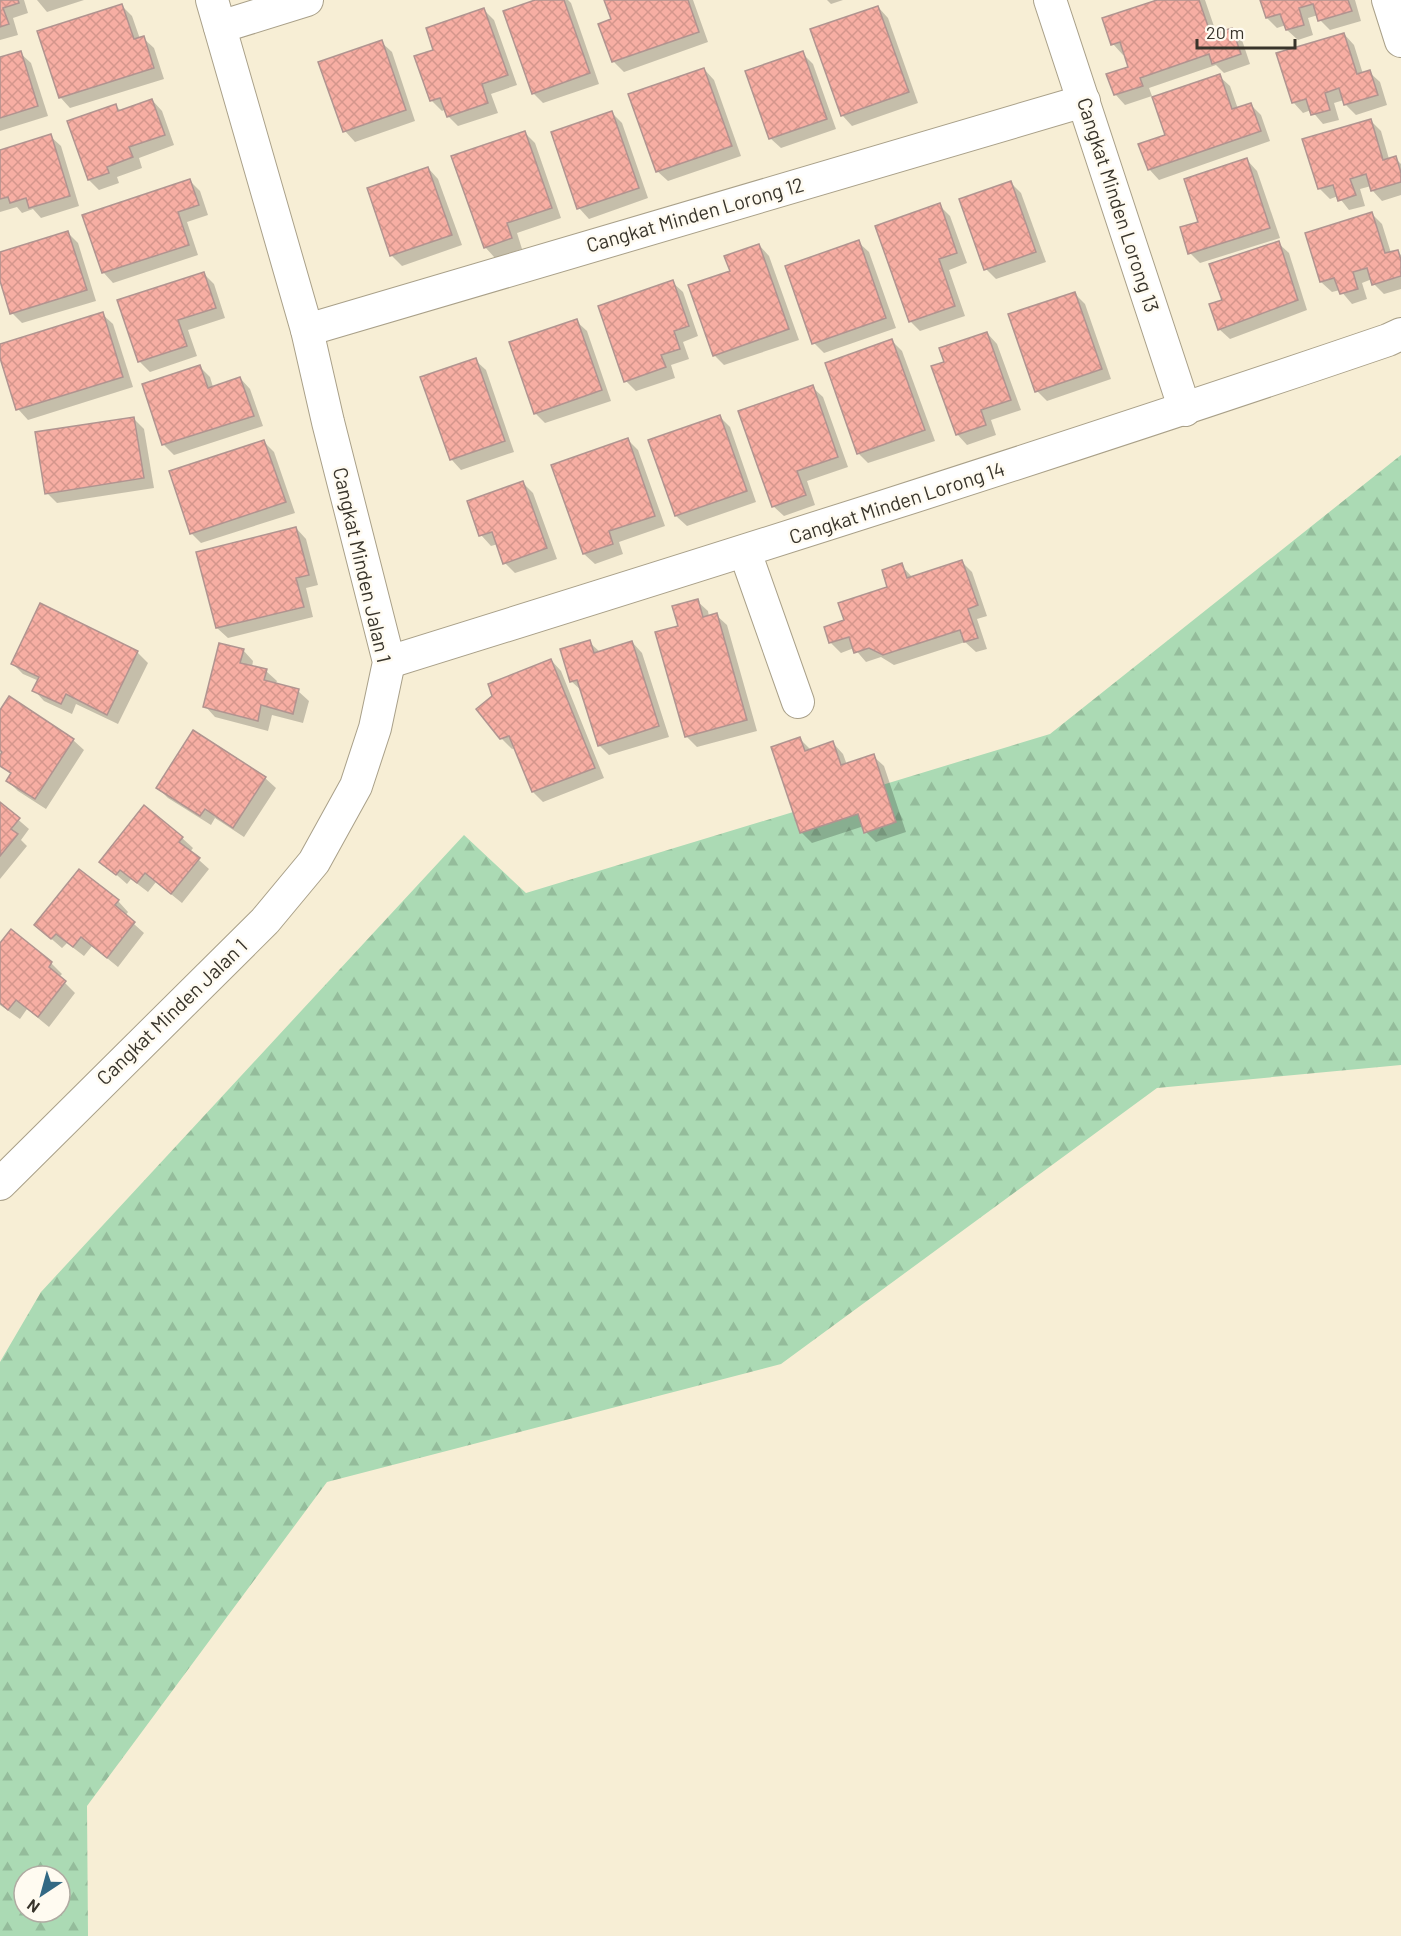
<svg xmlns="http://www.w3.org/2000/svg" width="1401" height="1936" font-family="Barlow,sans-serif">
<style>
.forest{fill:url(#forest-firs);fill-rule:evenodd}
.shadow{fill:#0003}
.building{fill:url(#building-cross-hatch);stroke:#b09490;stroke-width:1.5}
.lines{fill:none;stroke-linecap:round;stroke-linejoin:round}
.minor-casing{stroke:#a9a089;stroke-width:34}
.minor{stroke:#fff;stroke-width:32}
.labels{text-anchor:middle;stroke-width:5;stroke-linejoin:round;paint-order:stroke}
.street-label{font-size:20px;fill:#38342b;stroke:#fffbf1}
</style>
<defs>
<pattern id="forest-firs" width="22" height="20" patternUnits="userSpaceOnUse" patternTransform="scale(1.5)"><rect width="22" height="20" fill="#abdab4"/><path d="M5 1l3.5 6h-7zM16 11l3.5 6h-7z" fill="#94bc9b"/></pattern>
<pattern id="building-cross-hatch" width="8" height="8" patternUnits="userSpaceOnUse" patternTransform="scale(1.5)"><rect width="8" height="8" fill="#f7aea3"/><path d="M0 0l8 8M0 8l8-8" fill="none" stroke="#d4968c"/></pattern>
</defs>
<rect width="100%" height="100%" fill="#f7eed5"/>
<path class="forest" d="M1401,455V1065L1157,1088L781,1364L327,1482L87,1806L88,1936H0V1362L41,1292L464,835L526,893L1050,734ZM24,1876H60V1912H24Z"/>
<g class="shadow">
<path d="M0,0H24L28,13L13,18L18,35L0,40Z"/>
<path d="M37,0H84L47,12Z"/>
<path d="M539,0H568L571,3L599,84L543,103L533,93Z"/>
<path d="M606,0H693L708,42L624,72L613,61V20Z"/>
<path d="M827,0H843L831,4Z"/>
<path d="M1162,0H1205L1217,35L1231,29L1242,40L1250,64L1224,73L1216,65L1149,88L1152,96L1125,105L1115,94L1130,68L1125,54L1123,55L1113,44Z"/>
<path d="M1262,0H1355L1361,21L1330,30L1320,20L1318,15L1308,18L1313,35L1298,40L1287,30L1286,25L1277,28L1267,18Z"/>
<path d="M122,6L132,16L140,39L143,38L154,48L164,79L70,108L60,97Z"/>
<path d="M878,7L888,18L918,103L852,126L842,115Z"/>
<path d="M483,9L494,20L517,85L491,94L498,113L458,126L448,116L446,109L442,111L431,100L435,51Z"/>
<path d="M1344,34L1354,45L1363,74L1369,72L1380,82L1387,105L1356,115L1346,105L1344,100L1334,103L1339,120L1323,124L1311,110L1303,113L1293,102Z"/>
<path d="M381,42L392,52L415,121L355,142L345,131Z"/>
<path d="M20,53L31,63L48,116L0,131V59Z"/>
<path d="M802,53L813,64L836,129L781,148L770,138Z"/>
<path d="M704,69L714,80L741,156L668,181L657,171Z"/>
<path d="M1219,76L1230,86L1238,109L1250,104L1261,115L1270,141L1159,180L1149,169L1167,136Z"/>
<path d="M152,100L162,111L174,145L139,158L142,168L117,177L119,183L99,190L89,180L116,106L121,111Z"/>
<path d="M612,113L622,123L648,198L589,219L579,208Z"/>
<path d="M1370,120L1381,131L1389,159L1395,158L1401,164V195L1382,201L1372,190L1371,186L1360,189L1365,206L1349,210L1338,196L1330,199L1319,188Z"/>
<path d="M524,132L535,143L561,218L517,233L522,249L495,258L485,247Z"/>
<path d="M50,136L61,146L79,206L41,218L33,209L22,213L17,207L0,212V151Z"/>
<path d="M1247,160L1257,171L1280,238L1200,263L1190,253Z"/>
<path d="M428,168L438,179L462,245L402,266L391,255Z"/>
<path d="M190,181L200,191L208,215L187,222L198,255L113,283L103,272Z"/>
<path d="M1011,183L1021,193L1046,262L996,279L986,269Z"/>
<path d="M939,205L950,216L967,263L949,270L965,316L920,331L910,321Z"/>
<path d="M1372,214L1382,224L1391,253L1397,251L1401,255V289L1384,294L1374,284L1372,279L1362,283L1367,299L1352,304L1340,290L1332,292L1321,282Z"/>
<path d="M67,232L78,243L96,301L22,323L12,313L0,276V254Z"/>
<path d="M858,242L869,252L896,328L824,353L814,343Z"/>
<path d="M1278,243L1289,253L1307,310L1230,339L1219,329L1224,301Z"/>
<path d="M759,245L769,256L799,340L724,365L714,355Z"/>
<path d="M203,273L214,284L225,318L188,330L197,356L150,372L139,361Z"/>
<path d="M672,282L683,292L698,336L683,342L689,359L671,365L675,378L636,391L626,381Z"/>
<path d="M1074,293L1085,304L1111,379L1047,401L1037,391Z"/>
<path d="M102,314L113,324L133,387L28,420L18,409L0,353V346Z"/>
<path d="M576,321L587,331L611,401L545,423L535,413Z"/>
<path d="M987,333L997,344L1021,410L991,420L996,435L967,445L957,434L945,363Z"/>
<path d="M892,341L902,351L935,441L868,463L858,453Z"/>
<path d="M475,360L486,370L514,452L461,470L451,459Z"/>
<path d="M199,366L210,377L213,387L240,378L250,389L263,426L174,455L164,445L144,385Z"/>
<path d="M812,387L823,397L848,467L807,481L815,505L784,516L773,506Z"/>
<path d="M720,417L730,427L756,502L687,526L676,516Z"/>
<path d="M133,418L144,429L154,488L57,503L47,493Z"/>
<path d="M628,440L638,450L665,526L619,542L623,554L595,564L584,554Z"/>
<path d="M264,442L274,452L295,513L201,543L191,533Z"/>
<path d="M523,483L533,493L557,559L515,573L505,563L498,544L491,546L481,535Z"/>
<path d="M296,528L306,539L318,585L306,588L313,617L228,638L217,628Z"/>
<path d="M962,562L972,572L987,616L977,619L987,649L976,652L965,642L894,665L881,657L866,662L854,648L841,653L830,642L846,621L889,588L901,565L913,578Z"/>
<path d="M697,601L708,611L709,617L716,615L727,625L757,731L697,747L687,737L680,627Z"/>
<path d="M589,642L600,652L632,642L642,653L669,737L609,755L599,745L582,691L571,681Z"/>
<path d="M243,650L253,661L252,667L266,671L277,681L275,685L298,691L309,701L303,723L272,715L268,731L215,717L205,706Z"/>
<path d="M137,652L148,663L118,724L76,704L72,714L44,701L34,690L39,681L23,674L12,663Z"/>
<path d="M551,660L561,671L604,778L543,802L533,792L515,748L512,749L501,738Z"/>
<path d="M0,713L73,740L84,750L46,809L18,791L8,781L12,775L0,765V757L2,754L0,752Z"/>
<path d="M194,732L265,778L276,788L244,837L215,818L211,825L168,798L158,788Z"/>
<path d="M800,739L811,750L833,743L843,754L847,765L873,756L884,766L906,832L876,842L866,832L864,826L812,843L801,832Z"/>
<path d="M0,804L29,829L21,840L27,846L0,879Z"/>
<path d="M144,807L182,838L193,848L190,852L209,869L182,903L156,882L148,892L131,879L127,884L101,861Z"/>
<path d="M118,901L128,912L125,916L144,933L118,967L92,946L84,956L67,943L62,948L47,935Z"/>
<path d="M11,931L51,963L62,974L59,977L75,993L49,1027L27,1009L20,1019L0,1005V945Z"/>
</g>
<g class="building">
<path d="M0,0H18L19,3L3,8L9,24L0,27Z"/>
<path d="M535,0H564L590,73L532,94L503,11Z"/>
<path d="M604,0H688L699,32L612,62L598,24L611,19Z"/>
<path d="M1157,0H1199L1211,35L1232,28L1241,54L1212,64L1209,54L1140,78L1143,86L1114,95L1106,74L1128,67L1120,42L1111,45L1102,18Z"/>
<path d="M1260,0H1348L1352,11L1318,21L1313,4L1299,8L1304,25L1286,30L1280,14L1266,18Z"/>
<path d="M122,4L134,39L144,36L154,68L59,98L37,31Z"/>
<path d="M878,6L909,92L841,116L810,29Z"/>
<path d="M484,8L508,75L482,84L488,103L447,117L440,98L430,101L414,56L433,50L426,28Z"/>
<path d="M1344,33L1357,74L1370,70L1378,95L1344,105L1339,88L1325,93L1330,110L1311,115L1306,99L1292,103L1276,53Z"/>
<path d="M382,40L406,110L343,132L318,62Z"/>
<path d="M21,51L38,106L0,118V57Z"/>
<path d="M803,51L827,119L769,139L745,71Z"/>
<path d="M704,68L732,146L656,172L628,94Z"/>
<path d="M1220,74L1232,109L1251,103L1261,131L1148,170L1138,144L1165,135L1152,97Z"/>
<path d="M152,99L165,135L129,147L133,157L107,167L109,173L88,180L67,121L116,104L118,111Z"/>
<path d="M612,111L639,188L577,209L551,132Z"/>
<path d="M1371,119L1383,160L1396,156L1401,173V182L1371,191L1366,174L1350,179L1356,195L1338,201L1333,185L1318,189L1302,139Z"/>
<path d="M525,131L552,208L507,223L512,238L484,248L451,156Z"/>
<path d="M51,134L70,196L29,208L26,198L10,203L8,197L0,199V150Z"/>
<path d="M1247,158L1270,228L1188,254L1180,227L1198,222L1184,179Z"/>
<path d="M428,167L452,235L390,256L367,188Z"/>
<path d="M190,179L199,205L178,212L189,245L102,273L82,215Z"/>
<path d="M1011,181L1036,252L984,270L959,199Z"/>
<path d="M940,203L957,253L939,259L955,306L909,322L875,226Z"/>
<path d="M1372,212L1385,253L1398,250L1401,260V276L1372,285L1367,268L1353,272L1358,289L1340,294L1334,278L1320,282L1305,233Z"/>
<path d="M68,231L87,290L10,314L0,281V252Z"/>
<path d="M859,240L886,318L812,344L785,266Z"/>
<path d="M1279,241L1298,300L1218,330L1209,304L1222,300L1209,264Z"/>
<path d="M759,244L789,329L713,356L688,285L730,271L724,256Z"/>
<path d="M204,272L216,308L178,320L187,346L138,362L117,300Z"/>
<path d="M673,280L689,326L674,331L680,349L661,355L666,367L624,382L598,306Z"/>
<path d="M1075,292L1102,369L1035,392L1008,314Z"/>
<path d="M103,312L123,377L16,410L0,358V344Z"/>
<path d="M577,319L602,390L534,414L509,342Z"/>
<path d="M987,332L1011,400L981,410L986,425L956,435L931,366L944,362L939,348Z"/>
<path d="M892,339L925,430L857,454L825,363Z"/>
<path d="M476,358L505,441L450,460L420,377Z"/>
<path d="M200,365L208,388L240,377L254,416L162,445L142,384Z"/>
<path d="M813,385L838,457L797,471L806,495L772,507L738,411Z"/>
<path d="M720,415L747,491L675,516L648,440Z"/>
<path d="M134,417L144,478L45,494L35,432Z"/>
<path d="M628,438L655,516L609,531L613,544L583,554L551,465Z"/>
<path d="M264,440L286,502L190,534L169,471Z"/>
<path d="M523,481L547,548L503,564L492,532L479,536L467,501Z"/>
<path d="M296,527L309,575L296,578L304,607L216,628L196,552Z"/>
<path d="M962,560L978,605L968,609L978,638L964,642L960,630L883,655L869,648L854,653L849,637L829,643L824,627L844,620L838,603L887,587L882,570L902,563L907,578Z"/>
<path d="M698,599L703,617L717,613L747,720L685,737L655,632L678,626L672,606Z"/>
<path d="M40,603L138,651L107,715L66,694L61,704L32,691L39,677L11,664Z"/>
<path d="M590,640L594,653L632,641L659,726L598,746L577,680L570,682L560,649Z"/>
<path d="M219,643L244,649L240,663L267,669L264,680L299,689L293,714L261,705L258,721L203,707Z"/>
<path d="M551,659L595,768L532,792L509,736L500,739L476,709L492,696L488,684Z"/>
<path d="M9,696L74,739L35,799L6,781L11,773L0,766V755L2,752L0,750V710Z"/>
<path d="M193,730L266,777L233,828L205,809L200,816L156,788Z"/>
<path d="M800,737L805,751L833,741L841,765L874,754L896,822L864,833L858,814L800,833L771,747Z"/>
<path d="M0,802L20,818L11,829L18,834L0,856Z"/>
<path d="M144,805L183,837L179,842L200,858L171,894L145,873L137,883L120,870L116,875L99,862Z"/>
<path d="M79,869L119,900L115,905L135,922L107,958L81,937L73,947L56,934L51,939L34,925Z"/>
<path d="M11,929L52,962L49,967L66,981L38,1017L16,1000L8,1010L0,1003V943Z"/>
</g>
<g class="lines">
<g class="minor-casing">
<g id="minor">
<path d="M1050,0L1185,410"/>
<path d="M1388,0L1401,41"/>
<path d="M220,27L307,0"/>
<path d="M307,330L1084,101"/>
<path d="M745,552L798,702"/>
<path d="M389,662C723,558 1057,453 1388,340L1401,334"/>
<path d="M0,1184L265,921L314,862L356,786L375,728L389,662L328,422L307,330L212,0"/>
</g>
</g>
<use href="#minor" class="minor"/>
</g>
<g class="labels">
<g class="street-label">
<text transform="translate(1118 205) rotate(72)" y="7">Cangkat Minden Lorong 13</text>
<text transform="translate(695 215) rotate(-16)" y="7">Cangkat Minden Lorong 12</text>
<text transform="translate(897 503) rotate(-18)" y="7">Cangkat Minden Lorong 14</text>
<text transform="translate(362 565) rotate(77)" y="7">Cangkat Minden Jalan 1</text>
<text transform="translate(172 1012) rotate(-44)" y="7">Cangkat Minden Jalan 1</text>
</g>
</g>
<g transform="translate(42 1894) rotate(216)"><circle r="28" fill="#fffbf1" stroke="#afaba2" stroke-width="1.5"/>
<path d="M0-4.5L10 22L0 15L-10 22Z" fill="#336984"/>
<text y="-9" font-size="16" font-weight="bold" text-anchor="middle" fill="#38342b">N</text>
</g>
<path d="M1197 39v9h98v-9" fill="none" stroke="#38342b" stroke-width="3"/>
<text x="1206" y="39" font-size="18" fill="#38342b" stroke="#fffbf1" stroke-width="4.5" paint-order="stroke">20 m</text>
</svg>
